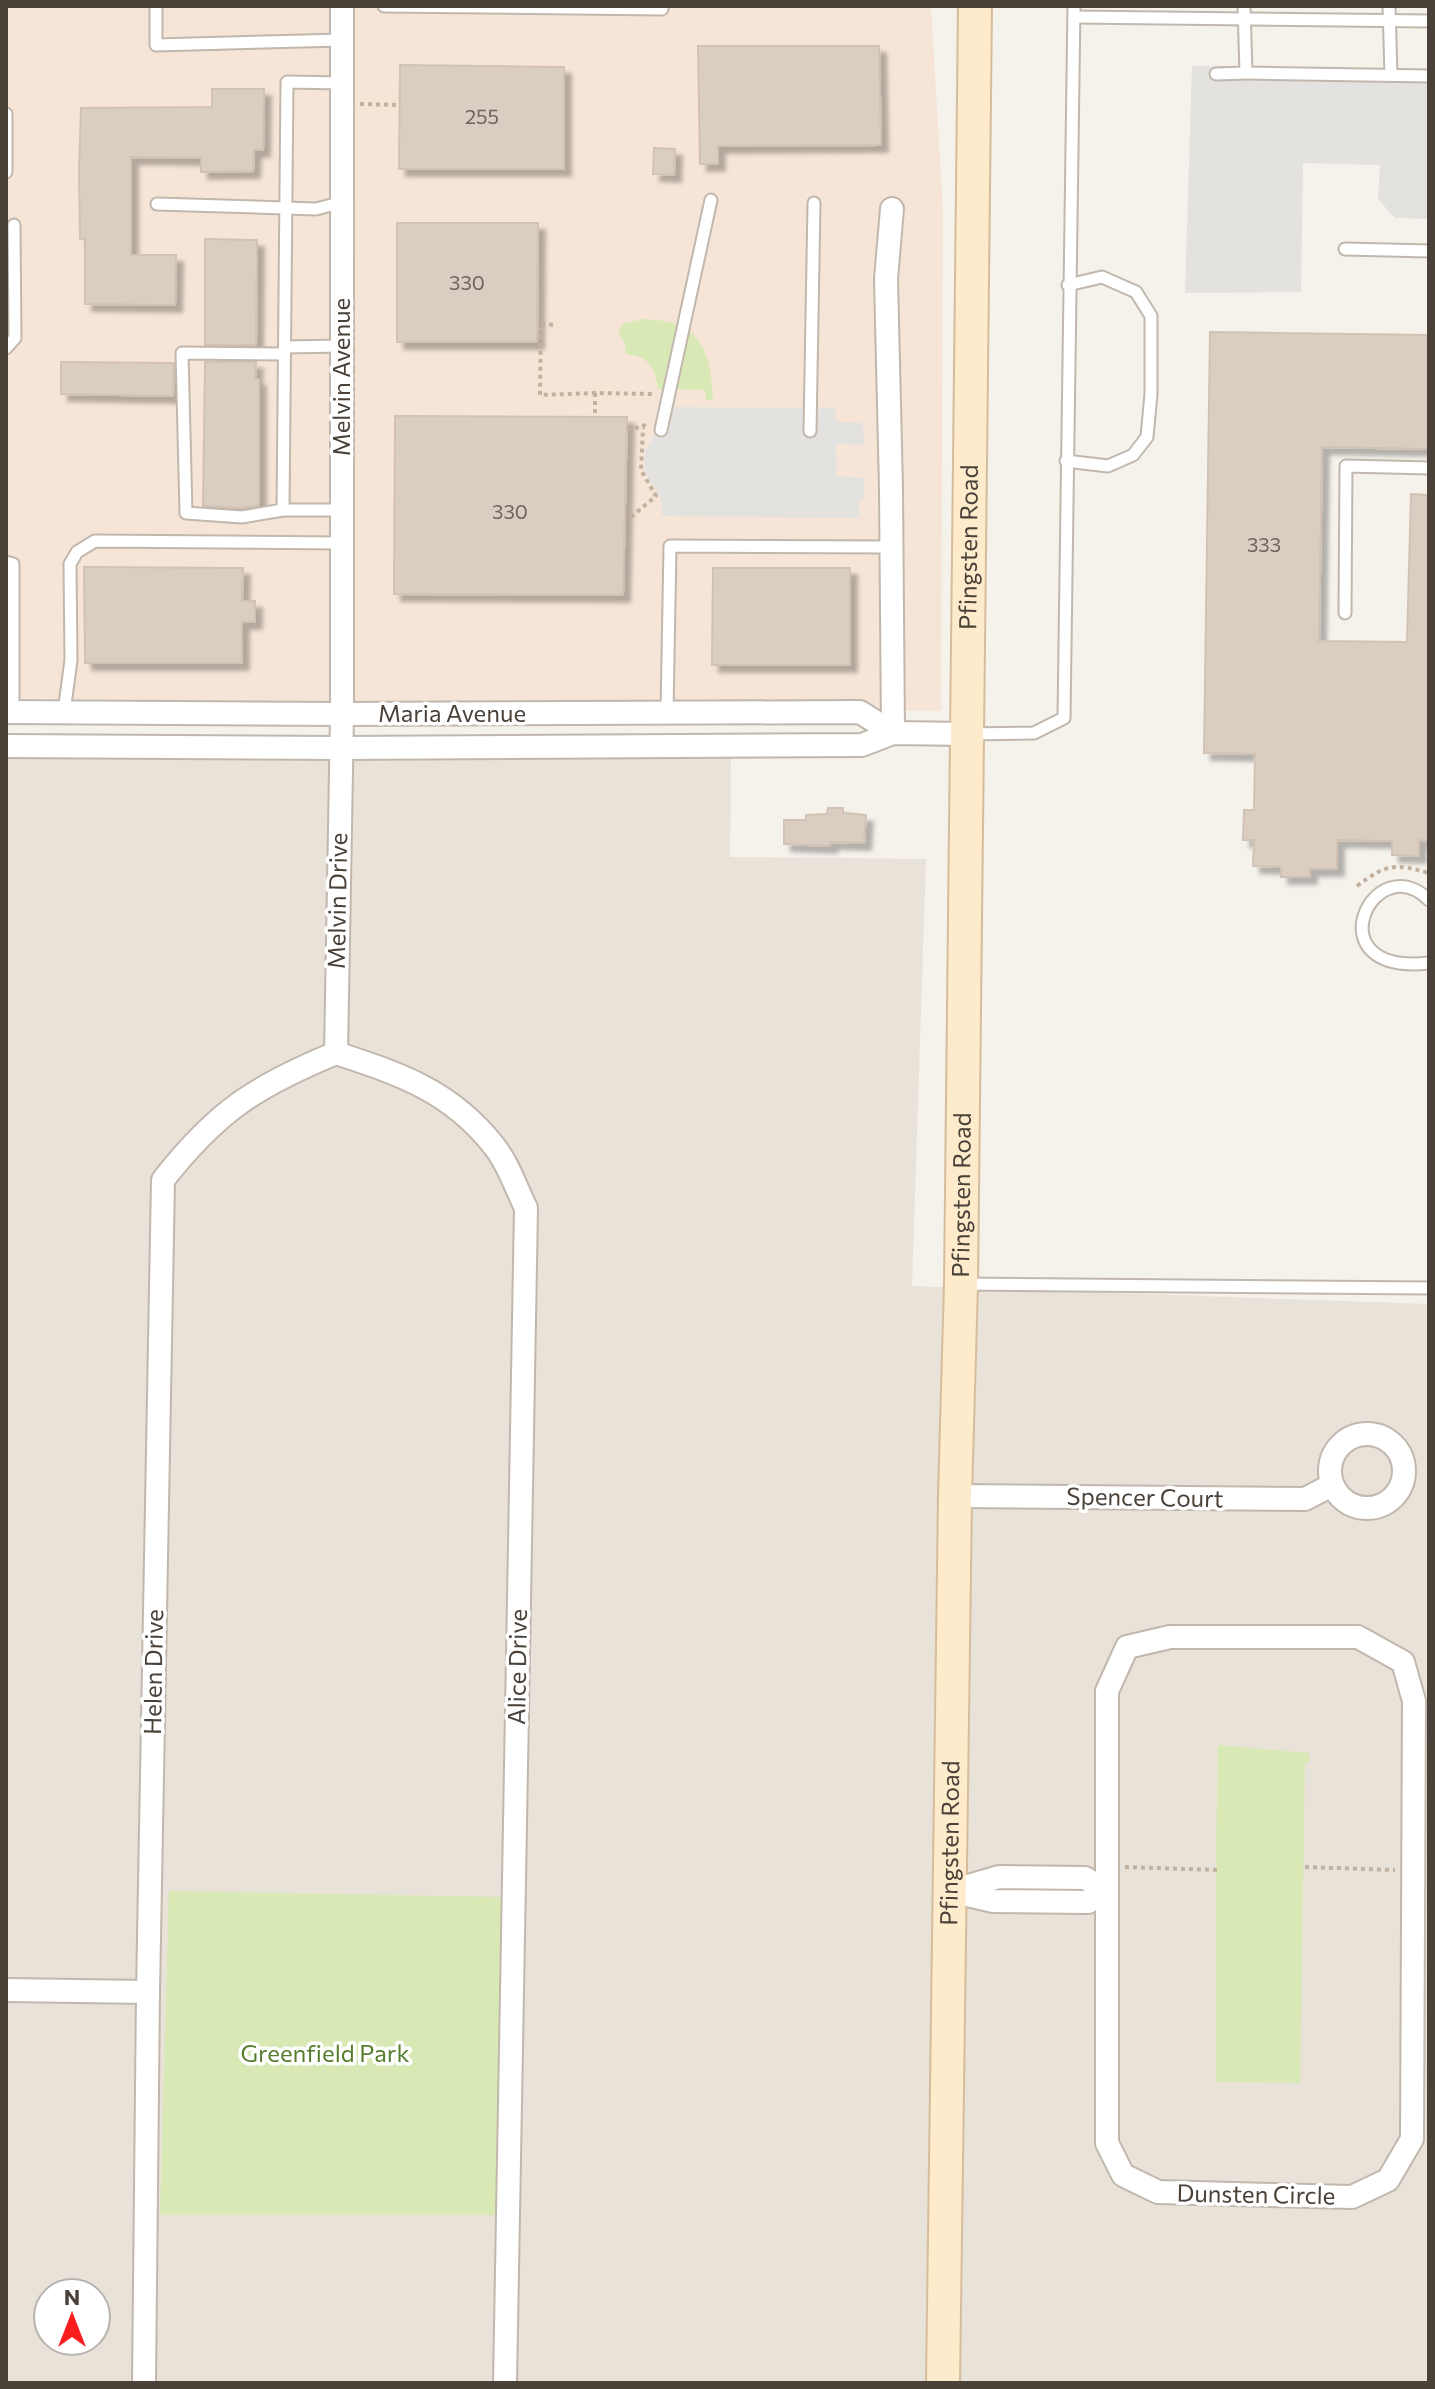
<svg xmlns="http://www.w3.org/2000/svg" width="1435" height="2389" font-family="Commissioner,sans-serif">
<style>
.residential{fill:#e9e2d9;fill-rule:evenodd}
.commercial{fill:#f6e5d7}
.green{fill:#d9e9b5}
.parking{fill:#e4e2df}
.building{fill:#dacec3;stroke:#d2c2b3;stroke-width:2;filter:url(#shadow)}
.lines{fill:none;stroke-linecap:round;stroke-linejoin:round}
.lane-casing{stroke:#c1b7ad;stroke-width:15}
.street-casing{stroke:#c1b7ad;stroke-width:26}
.secondary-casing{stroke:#d5bd9b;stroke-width:36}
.path{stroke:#c3b19f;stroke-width:4;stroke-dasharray:4 4;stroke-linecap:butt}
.lane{stroke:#fff;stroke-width:11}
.street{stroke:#fff;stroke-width:22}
.secondary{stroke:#feebcc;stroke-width:32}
.labels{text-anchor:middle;stroke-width:7;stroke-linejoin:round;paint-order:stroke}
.number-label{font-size:20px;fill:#6e645c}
.street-label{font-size:24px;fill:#4a4139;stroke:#fff}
.park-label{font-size:24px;fill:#567d2b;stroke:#fff}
</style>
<defs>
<filter id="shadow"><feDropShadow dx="7" dy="7" stdDeviation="2" flood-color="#0004"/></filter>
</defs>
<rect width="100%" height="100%" fill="#f5f1eb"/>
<path class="residential" d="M6,755L731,756L730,857L926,859L912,1286L1429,1304V2383H6ZM48,2293H96V2341H48Z"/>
<path class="commercial" d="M6,6H931L943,210L941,711L6,698Z"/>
<g class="green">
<path d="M644,319C701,321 711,349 713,400H706L705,390L658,389C654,366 649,357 626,354L625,344L618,331L625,323Z"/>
<path d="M1218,1745L1309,1753V1762L1305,1763L1300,2083L1216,2082V1853Z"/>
<path d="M169,1891L503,1897L498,2215H160Z"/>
</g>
<g class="parking">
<path d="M1192,66L1429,69V219L1395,218L1378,199L1380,165L1303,163L1301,292L1185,293Z"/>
<path d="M664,407L835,408L837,422L863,423L864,445L840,444L836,447L837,476L864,478L865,500L858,501L860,518L662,516L661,500L645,472V451L661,423Z"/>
</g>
<g class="building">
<path d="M698,46H879L881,145L718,146V164H700Z"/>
<path d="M400,65L564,67V169H399Z"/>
<path d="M212,89H264L263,150H254L253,171L201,172V158L131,157V255H176L175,305L85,304V239H80L79,171L81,108L212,107Z"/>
<path d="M654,148L675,149L674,175L653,174Z"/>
<path d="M397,223H538L537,342H397Z"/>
<path d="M205,239L257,240L256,345H205Z"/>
<path d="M1210,332L1429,335V449L1322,447L1319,641L1407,642L1411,494L1429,495V841L1419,840V856L1392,855V841L1337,840V869H1310V877H1281V867L1253,866L1254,840H1243L1244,810H1254L1255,754L1204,753Z"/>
<path d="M61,362L174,363L173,396L61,394Z"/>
<path d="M205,362H256L255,379H259V505L254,506L240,508L203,506Z"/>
<path d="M395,416L627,417L623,595L394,594Z"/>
<path d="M84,567L243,568L242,601H255V622H242V663H85Z"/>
<path d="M713,568H850V665H712Z"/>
<path d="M828,808H843V813L866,815L864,843L830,842V846L784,844V820H806V815L827,814Z"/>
</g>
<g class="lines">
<g class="lane-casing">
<g id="lane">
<path d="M156,6V45L342,40"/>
<path d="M384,6L662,9V6"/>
<path d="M1389,6L1391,75"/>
<path d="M1074,17L1429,21"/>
<path d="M1246,73L1429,76"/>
<path d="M1216,74L1246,73L1244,6"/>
<path d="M6,114V172"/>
<path d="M157,204L316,209L343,202"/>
<path d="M1345,249L1429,251"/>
<path d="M285,347L342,346"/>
<path d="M6,348L15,338L14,225"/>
<path d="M661,430L711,200"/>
<path d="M810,431L814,203"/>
<path d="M1066,461L1108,466L1133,455L1147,437L1151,394V316L1136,292L1102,277L1068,285"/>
<path d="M283,510L242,517L186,513L182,353L284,354"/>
<path d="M342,510H283L287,82L342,83"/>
<path d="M6,562L13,564V712"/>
<path d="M1345,613L1346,466L1429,468"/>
<path d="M64,712L71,660L70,564L77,552L95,541L342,543"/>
<path d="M667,713L670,546L892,547"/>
<path d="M968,734L1034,733L1064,718L1074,6"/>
<path d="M1429,900C1373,845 1312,976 1429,963"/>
<path d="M962,1284L1429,1288"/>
</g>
</g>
<g class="street-casing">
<g id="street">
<path d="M892,209L886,279L891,489L893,733"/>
<path d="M6,712L342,714L860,712L893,733"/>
<path d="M6,746L340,748L862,745L893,733L967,734"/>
<path d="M336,1053C400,1074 451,1091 494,1146C508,1163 516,1188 526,1208L505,2383"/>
<path d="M336,1053L342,714V6"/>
<circle cx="1367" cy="1471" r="37"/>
<path d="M955,1496L1305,1499L1332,1485"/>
<path d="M1170,1637H1358L1403,1662L1414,1701L1412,2139L1388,2180L1352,2197L1158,2192L1123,2175L1107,2143V1691L1127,1647Z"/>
<path d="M999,1877L1085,1878L1106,1891L1088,1902L993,1901L951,1891Z"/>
<path d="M6,1990L148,1992"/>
<path d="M144,2383L148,1992L163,1180C217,1111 256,1086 336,1053"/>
</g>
</g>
<g class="secondary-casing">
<g id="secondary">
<path id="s1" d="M943,2383L955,1496L961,1284L975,6"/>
</g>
</g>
<g class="path">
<path d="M360,104L400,105"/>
<path d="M553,325L541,323L540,395L595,393L653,394"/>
<path d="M595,393V417"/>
<path d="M627,429L643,427L645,423"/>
<path d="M631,517L656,496L641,470L643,428"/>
<path d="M1357,886C1387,864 1393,863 1429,873"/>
<path d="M1125,1867L1217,1870"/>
<path d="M1305,1867L1395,1870"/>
</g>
<use href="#lane" class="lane"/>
<use href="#street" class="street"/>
<use href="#secondary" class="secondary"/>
</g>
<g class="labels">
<g class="number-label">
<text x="482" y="124">255</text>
<text x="467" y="290">330</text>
<text x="510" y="519">330</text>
<text x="1264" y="552">333</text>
</g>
<g class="street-label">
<text transform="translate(342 377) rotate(-90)" y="8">Melvin Avenue</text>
<text dy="8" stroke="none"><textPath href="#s1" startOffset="1836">Pfingsten Road</textPath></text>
<text x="452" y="722">Maria Avenue</text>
<text transform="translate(338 901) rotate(-89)" y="8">Melvin Drive</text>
<text dy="8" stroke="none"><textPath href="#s1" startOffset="1188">Pfingsten Road</textPath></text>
<text transform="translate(1145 1498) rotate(1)" y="8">Spencer Court</text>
<text transform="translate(518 1667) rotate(-89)" y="8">Alice Drive</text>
<text transform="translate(154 1672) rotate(-89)" y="8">Helen Drive</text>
<text dy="8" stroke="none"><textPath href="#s1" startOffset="540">Pfingsten Road</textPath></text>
<text transform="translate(1256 2195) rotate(1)" y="8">Dunsten Circle</text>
</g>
<g class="park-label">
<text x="325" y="2062">Greenfield Park</text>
</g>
</g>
<rect width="1435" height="2389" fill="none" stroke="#4a4139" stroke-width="16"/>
<g transform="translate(72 2317)"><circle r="38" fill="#ffffff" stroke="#b7b3b0" stroke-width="2"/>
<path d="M0-6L14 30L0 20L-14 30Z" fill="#fa1f1e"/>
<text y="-12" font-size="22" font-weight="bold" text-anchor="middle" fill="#4a4139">N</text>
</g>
</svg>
